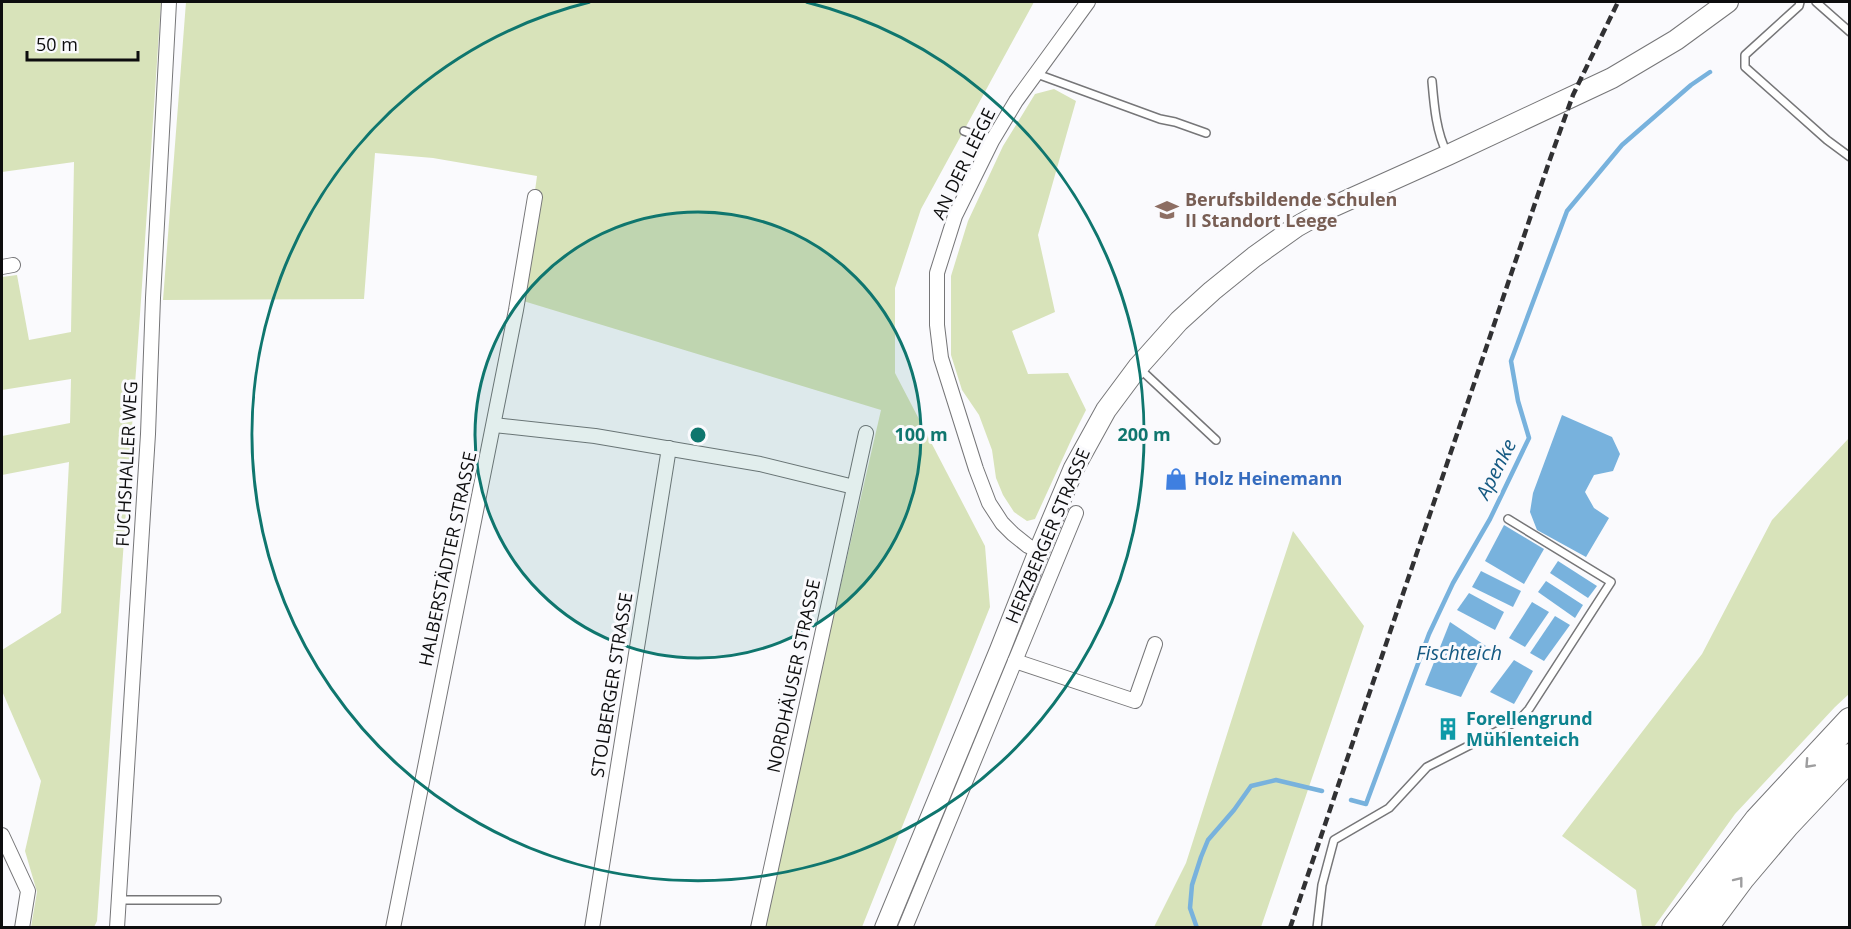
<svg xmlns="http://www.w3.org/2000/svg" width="1851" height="929" font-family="'Open Sans',sans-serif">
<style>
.green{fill:#d8e3ba}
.water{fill:#78b2dd}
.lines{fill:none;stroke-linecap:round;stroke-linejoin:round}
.stream{stroke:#78b2dd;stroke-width:4.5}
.lane-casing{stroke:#767678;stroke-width:10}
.street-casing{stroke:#767678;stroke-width:16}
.secondary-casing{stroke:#767678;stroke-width:22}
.highway-casing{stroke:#767678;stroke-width:28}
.lane{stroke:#fff;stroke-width:7}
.street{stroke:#fff;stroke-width:14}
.secondary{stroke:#fff;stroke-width:20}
.highway{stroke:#fff;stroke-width:26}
.rail{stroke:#313133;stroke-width:4.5;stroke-dasharray:9 4.5;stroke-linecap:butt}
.oneway{stroke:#9e9e9f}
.ring{fill:none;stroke:#0f766e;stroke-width:3}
.labels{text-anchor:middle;stroke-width:6;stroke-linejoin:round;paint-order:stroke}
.street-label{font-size:18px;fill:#0d0d0e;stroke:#fafafd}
.education-label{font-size:18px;font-weight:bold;fill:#785e54;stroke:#fafafd;text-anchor:start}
.shop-label{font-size:18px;font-weight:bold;fill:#366cbe;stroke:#fafafd;text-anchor:start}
.culture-label{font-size:18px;font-weight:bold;fill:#0d838f;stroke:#fafafd;text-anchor:start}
.water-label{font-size:20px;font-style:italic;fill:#145982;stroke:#fafafd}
.centre{fill:#0f766e;stroke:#fafafd;stroke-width:3}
.ring-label{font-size:18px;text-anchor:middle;font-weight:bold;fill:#0f766e;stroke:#fafafd;stroke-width:6;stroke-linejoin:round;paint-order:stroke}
</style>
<rect width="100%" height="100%" fill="#fafafd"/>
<g class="green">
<path d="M2,2H161L141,300L97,921L94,927H31L37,892L25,851L41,781L2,691V650L61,613L69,462L2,475V436L70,423L71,379L2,390V277L17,275L29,340L71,332L74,162L2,172Z"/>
<path d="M186,2H1034L921,209L895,288V373L985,546L990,607L862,927H762L881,410L520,300L537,176L433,158L375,153L364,299L163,300Z"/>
<path d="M1054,89L1076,101L1038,235L1055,312L1012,331L1028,374L1068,373L1086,410L1073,436L1035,519L1027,521L1014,512L1003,495L996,478L992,450L979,415L962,390L951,355V276L968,221L1003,146L1035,94Z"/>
<path d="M1849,438V694L1835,707L1735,814L1654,927H1642L1636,890L1562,836L1702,654L1772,520Z"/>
<path d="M1293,531L1364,626L1261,927H1154L1186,863L1257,640Z"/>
</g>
<g class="water">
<path d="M1562,415L1612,437L1620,454L1613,471L1594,475L1585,492L1594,508L1609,518L1586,557L1537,530L1530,512L1533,493Z"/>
<path d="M1504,525L1544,549L1524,584L1485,561Z"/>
<path d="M1558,561L1597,586L1588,598L1550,573Z"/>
<path d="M1481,571L1521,591L1513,607L1472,587Z"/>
<path d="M1546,581L1583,605L1575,618L1538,592Z"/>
<path d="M1469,593L1504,612L1495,630L1457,610Z"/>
<path d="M1532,602L1549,612L1525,647L1509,638Z"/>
<path d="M1555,616L1570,625L1544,661L1530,653Z"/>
<path d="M1450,622L1486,646L1461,697L1425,685Z"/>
<path d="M1514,660L1533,671L1514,704L1490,692Z"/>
</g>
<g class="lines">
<g class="stream">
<path d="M1351,800L1366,804L1429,634L1453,583L1490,519L1529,438L1518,401L1511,361L1567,211L1622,145L1691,85L1710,72"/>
<path d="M1197,928L1190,908L1192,885L1201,857L1208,840L1234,810L1251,786L1276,780L1322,791"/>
</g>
<g class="lane-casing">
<g id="lane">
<path d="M1800,2L1799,6L1745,55V67L1827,140L1850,157"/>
<path d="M1816,2L1850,32"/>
<path d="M1037,74L1160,119L1175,122L1206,133"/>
<path d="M1432,81C1434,104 1436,132 1447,153"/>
<path d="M964,131L992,141"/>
<path d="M1140,369L1216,440"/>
<path d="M120,900H217"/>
<path d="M1317,928L1322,885L1334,840L1389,808L1427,767L1519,720L1529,709L1611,582L1508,519"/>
</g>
</g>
<g class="street-casing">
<g id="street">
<path d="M2,267L13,265"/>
<path d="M494,425L595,436L760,464L854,487"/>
<path d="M1039,551L1028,546L1013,534L1002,523L989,503L976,469L941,358L937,325V273L955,216L992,141L1016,101L1088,2"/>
<path d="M1015,661L1135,701L1155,644"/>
<path d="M2,835L28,891L22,928"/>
<path d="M117,928L148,434L153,298L169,2"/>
<path d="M393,928L516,310L535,197"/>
<path d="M592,928L669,448"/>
<path d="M758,928L866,433"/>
<path d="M905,928L1076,513"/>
</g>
</g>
<g class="secondary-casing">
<path id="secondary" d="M885,928L1000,650L1039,551L1074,468L1106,410L1138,367L1179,321L1212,291L1254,257L1296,227L1330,208L1448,155L1612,78L1676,40L1728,2"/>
</g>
<g class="highway-casing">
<g id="highway">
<path d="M1675,928L1758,820L1850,721"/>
<path d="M1704,928L1742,877L1786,825L1850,757"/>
</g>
</g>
<use href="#lane" class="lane"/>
<use href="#street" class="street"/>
<use href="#secondary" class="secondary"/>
<use href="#highway" class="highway"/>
<path class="rail" d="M1290,928L1549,162L1573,95L1618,2"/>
</g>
<defs><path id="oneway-chevron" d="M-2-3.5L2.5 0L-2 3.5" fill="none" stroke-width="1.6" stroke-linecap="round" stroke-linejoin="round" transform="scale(1.5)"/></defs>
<g class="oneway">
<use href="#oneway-chevron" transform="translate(1809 764) rotate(133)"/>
<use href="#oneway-chevron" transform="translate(1739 881) rotate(-52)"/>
</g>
<circle cx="698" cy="435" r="223" fill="#0f766e" fill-opacity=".12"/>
<g class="ring">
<circle cx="698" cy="435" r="223"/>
<path d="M806 2A446 446 0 1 1 590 2"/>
</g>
<defs>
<g id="school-bare" transform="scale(1.8)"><path d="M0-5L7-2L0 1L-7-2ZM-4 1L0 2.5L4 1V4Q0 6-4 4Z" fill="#8d6e63" stroke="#fafafd" stroke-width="2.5" paint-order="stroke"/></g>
<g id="shop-bare" transform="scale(1.8)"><path d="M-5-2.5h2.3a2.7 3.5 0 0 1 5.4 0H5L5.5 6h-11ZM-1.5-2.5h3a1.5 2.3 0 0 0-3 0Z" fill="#3f7fe0" stroke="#fafafd" stroke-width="2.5" paint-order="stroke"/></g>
<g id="building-bare" transform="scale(1.8)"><path d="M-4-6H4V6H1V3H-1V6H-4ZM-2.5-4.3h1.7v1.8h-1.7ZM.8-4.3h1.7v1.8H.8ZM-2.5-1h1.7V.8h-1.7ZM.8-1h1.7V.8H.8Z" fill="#0f9aa8" stroke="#fafafd" stroke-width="2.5" paint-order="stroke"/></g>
</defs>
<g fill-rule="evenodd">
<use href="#school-bare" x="1167" y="210"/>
<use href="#shop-bare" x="1176" y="479"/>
<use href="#building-bare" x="1448" y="729"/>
</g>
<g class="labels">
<g class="street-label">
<text transform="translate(964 164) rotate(-64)" y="6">AN DER LEEGE</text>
<text transform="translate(127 464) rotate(-87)" y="6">FUCHSHALLER WEG</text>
<text transform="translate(1048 536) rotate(-67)" y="6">HERZBERGER STRASSE</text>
<text transform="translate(448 559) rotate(-78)" y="6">HALBERSTÄDTER STRASSE</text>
<text transform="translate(794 676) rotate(-78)" y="6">NORDHÄUSER STRASSE</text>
<text transform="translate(612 685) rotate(-81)" y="6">STOLBERGER STRASSE</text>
</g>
<g class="education-label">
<text x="1185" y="206">Berufsbildende Schulen<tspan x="1185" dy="21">II Standort Leege</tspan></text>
</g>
<g class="shop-label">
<text x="1194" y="485">Holz Heinemann</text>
</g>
<g class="culture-label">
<text x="1466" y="725">Forellengrund<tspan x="1466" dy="21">Mühlenteich</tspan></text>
</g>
<g class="water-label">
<text transform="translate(1496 469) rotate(-63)" y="7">Apenke</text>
<text x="1459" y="660">Fischteich</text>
</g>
</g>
<circle cx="698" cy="435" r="9" class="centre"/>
<g class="ring-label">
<text x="921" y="441">100 m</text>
<text x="1144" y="441">200 m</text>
</g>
<rect width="1851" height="929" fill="none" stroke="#0d0d0e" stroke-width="6"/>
<path d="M27 51v9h111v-9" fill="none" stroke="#0d0d0e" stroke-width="3"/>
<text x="36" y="51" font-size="18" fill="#0d0d0e" stroke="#fafafd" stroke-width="4.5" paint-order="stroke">50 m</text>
</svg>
